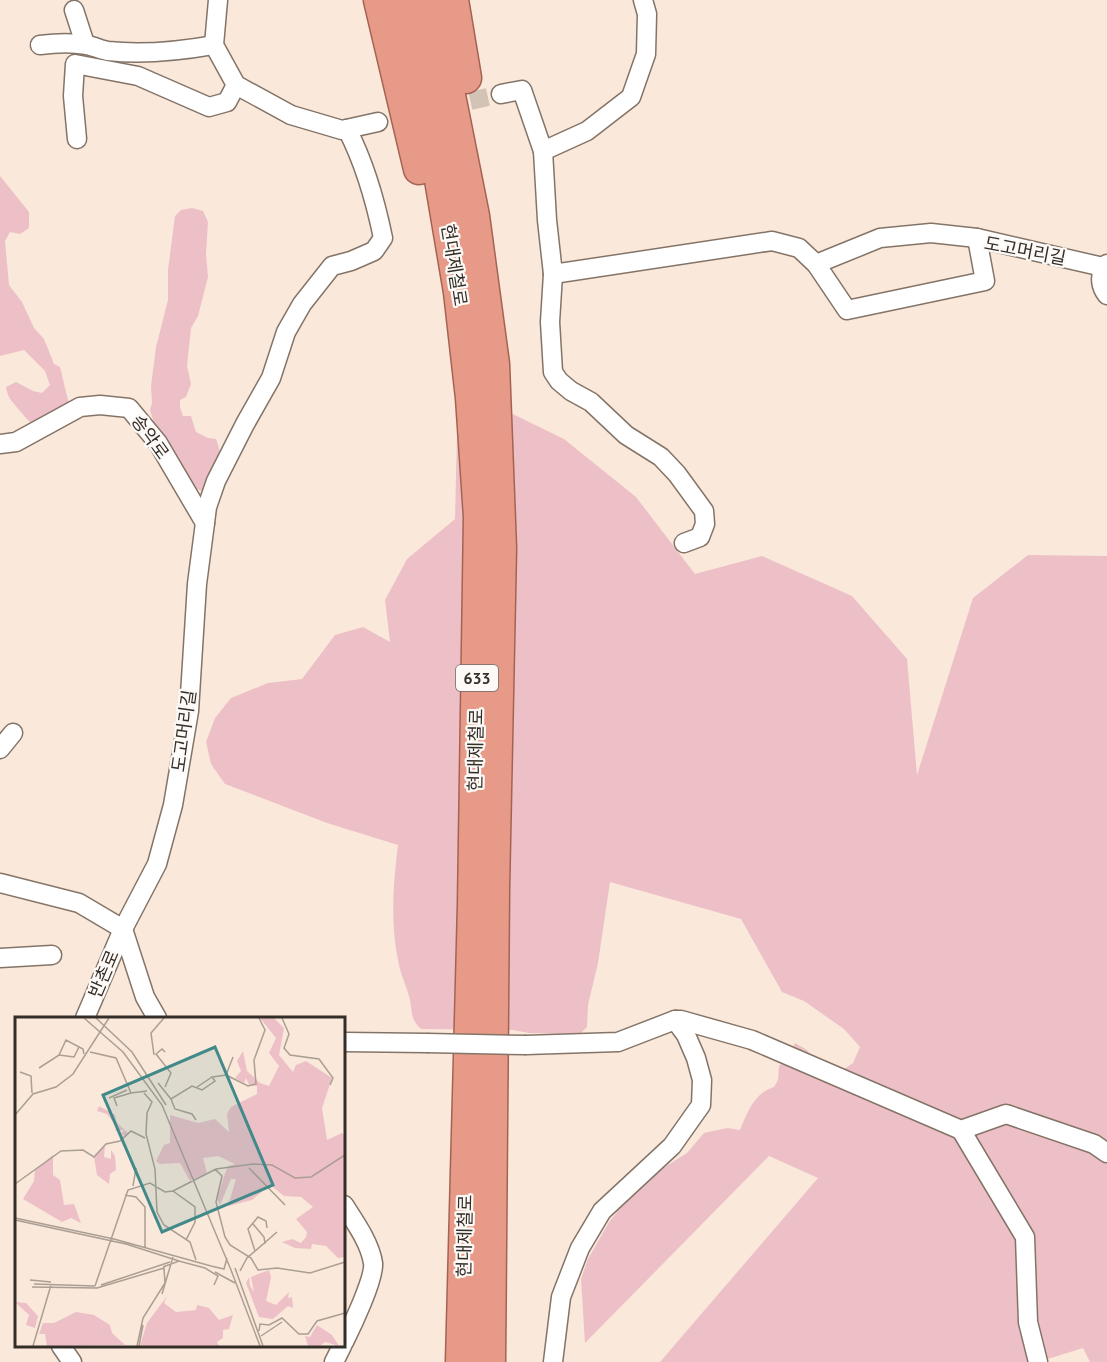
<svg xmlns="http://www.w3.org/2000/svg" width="1107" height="1362" font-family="'PT Sans','Noto Sans KR',sans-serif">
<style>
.green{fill:#edc0c7}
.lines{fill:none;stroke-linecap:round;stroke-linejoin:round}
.minor-tunnel{stroke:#d2c3b6;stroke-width:18;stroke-dasharray:18 9;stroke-linecap:butt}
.minor-casing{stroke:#847467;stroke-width:21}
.trunk-casing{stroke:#a46352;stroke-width:33}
.minor{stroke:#fff;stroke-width:18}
.trunk{stroke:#e79a87;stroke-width:30}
.minor-bridge-casing{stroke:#847467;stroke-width:21;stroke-linecap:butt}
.minor-bridge{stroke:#fff;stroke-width:18}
.labels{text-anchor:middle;stroke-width:4.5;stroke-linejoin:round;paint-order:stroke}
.shield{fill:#fcf9f6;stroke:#706b66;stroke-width:1.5}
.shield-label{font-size:16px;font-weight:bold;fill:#342e28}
.street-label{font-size:18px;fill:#342e28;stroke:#fcf9f6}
.inset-road{fill:none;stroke:#ab9e93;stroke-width:1.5}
.view{fill:#428a8a;fill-opacity:0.15;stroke:#428a8a;stroke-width:3}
.inset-edge{fill:none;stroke:#342e28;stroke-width:3}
</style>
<rect width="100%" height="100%" fill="#fae8da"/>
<g class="green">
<path d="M0,176L29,212V228L20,234L10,232L5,241L9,285L22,302L34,328L44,339L54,364L60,367L69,404L33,425C30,423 11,401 9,397C7,394 7,390 6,387L16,382L33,391L42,393L50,385L45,371L24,350L0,356Z"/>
<path d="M192,208L203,211L208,222L206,254L208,277L198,316L191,328L187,366L191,384L186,397L180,400V407L183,416H191L196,432L208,438L216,439C225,460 215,470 206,488L202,491L194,488L155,426L150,410L152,403L151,386L156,347L168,300V270L175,216L181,210Z"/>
<path d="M492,404L564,439L636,497L695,574L762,556L852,596L907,659L917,775L973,598L1028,555L1107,556V1362H1090L1083,1348L1038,1362H660L818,1178L769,1156L585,1343L581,1279L588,1259L609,1222L641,1182L687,1153L704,1133L727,1128L740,1130C747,1113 754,1093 774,1087L778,1080L779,1066L788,1058L795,1043L807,1050L815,1061L841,1071L853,1063L860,1047L844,1029L804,1001L782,992L741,919L610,882L598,963L588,1005L587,1027L580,1034L529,1033L513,1030L421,1029C409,1018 413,1010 409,996C406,985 401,975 399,965C390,925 393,885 398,845L327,823L225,784L211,764L206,742L215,718L231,698L268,683L302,679L335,635L363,627L390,642L385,600L407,559L455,519L457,433Z"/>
</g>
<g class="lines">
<path class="minor-tunnel" d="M444,107L501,94"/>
<g class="minor-casing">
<g id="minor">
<path d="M218,0L214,45L236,85L291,115L342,130L378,122"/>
<path d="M74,10L85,44"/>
<path d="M40,45C55,43 71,42 86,45C94,46 101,50 108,51C144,55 180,51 214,45"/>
<path d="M501,94L522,90L543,151L547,220L553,274L772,241L799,248L816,264L847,310L985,281L977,238L1103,267L1107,264"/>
<path d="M77,139L73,96L75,64L138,76L209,107L227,102L236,85"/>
<path d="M543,151L587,131L631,97L646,54L647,14L643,0"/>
<path d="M816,264L880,238L931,233L977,238"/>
<path d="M1103,267C1100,278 1100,286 1107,295"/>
<path d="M553,274L550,322L553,372L559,381L571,391L591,402L626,435L661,457L677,474L704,511L705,524L700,537L684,543"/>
<path d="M0,444L16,442L80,407L100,405L129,408L158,443L205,523"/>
<path d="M0,749L13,733"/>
<path d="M0,883L79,903L123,929L145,997L157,1018"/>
<path d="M0,958L52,955"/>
<path d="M85,1018L123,929L157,864L173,805L189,711L197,584L205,523L207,507L216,481L245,424L271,378L286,332L302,304L332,266L351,261L374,251L383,238C375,199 365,164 347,129"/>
<path d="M344,1042L427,1043"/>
<path d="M526,1045L618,1042L675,1020H681L752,1040L961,1130L1006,1114L1094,1144L1107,1153"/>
<path d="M961,1130L1025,1237L1028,1322L1038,1362"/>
<path d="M344,1205C355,1222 370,1243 373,1263C375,1278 351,1328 344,1342"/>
<path d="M61,1346L72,1362"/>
<path d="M334,1362L342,1346"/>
<path d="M553,1362L561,1297L580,1248L602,1211L672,1146L701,1105L702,1080L696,1058L686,1035L675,1020"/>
</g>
</g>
<g class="trunk-casing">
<g id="trunk">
<path d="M379,0L419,169"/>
<path d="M402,0L427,103L459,292L471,398L479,517L473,905L461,1362"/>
<path d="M431,0L474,216L494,364L501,548L494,889L490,1362"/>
<path d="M453,0L466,78"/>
</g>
</g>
<use href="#minor" class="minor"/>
<use href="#trunk" class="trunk"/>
<g class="minor-bridge-casing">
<path id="minor-bridge" d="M427,1043L526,1045"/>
</g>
<use href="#minor-bridge" class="minor-bridge"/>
</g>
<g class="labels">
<rect class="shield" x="456" y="665" width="42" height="26" rx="4.5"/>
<g class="shield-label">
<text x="477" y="684">633</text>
</g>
<g class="street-label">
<text transform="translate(1025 251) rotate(11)" y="6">도고머리길</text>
<text transform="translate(454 265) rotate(81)" y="6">현대제철로</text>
<text transform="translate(150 437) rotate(54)" y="6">송악로</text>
<text transform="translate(184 731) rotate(-82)" y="6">도고머리길</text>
<text transform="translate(476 750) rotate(-89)" y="6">현대제철로</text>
<text transform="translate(104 974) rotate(-67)" y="6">반촌로</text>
<text transform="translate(465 1236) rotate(-89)" y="6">현대제철로</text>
</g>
</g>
<g transform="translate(15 1017)">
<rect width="330" height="330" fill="#fae8da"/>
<path d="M245,1H259L269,11L264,38L278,55L281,48L291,44L317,61L307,91L312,123L327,116L330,118V240L323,241L311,229L297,227L296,232L280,231L267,225L277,222L286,226L291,220L292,215L281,202L298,190L286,180L269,179L255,168L237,183L213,189L221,162H216L205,188L202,182L208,162L213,149L220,147L203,139L188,141L192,156L175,164L165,146L145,147L141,144L149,128L155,126V98L183,106L200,102L214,115L212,97L216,90L242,77V69L234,68L231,61L229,66L220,61L226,54L222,44L228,34L232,54L245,66L254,69L264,49L254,36L261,21ZM84,89L100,98L102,106L113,116L110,119L106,117L109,113L100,114L102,110L92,97L82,94ZM90,128L89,140L96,142V133L100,139L101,153L95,157L94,167L82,158L79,140ZM38,138V158L45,163L49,188L59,187L66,206L56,201L47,205L8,182L19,164L20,153ZM254,253L256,260L251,284L261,288L274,275L273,281L277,280L278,291L273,289L258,302L244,300L231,266L234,260L235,269L239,275L236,260ZM152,279L149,286L161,295L181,293L182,288L194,291L204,303L218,298L214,312L208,313V321L202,325L204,329H125L132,306ZM0,285L11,286L23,299L20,311L11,308L14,298ZM61,295L79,298L95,308L97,316L110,328L32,329L30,317H24L28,306H39ZM302,308L317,318L324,329L310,325L305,329H293L290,319L295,320Z" fill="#edc0c7"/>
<path class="inset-road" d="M69,1L108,35L147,88L216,253M81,1L117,35L151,88M267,1L274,17L269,31L275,38L304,42L318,61L315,68M75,35L101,41L116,76L132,74M44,38L51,23L68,32L69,37M139,38L136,16L149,1M24,51L44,38L59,40L64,30M5,55L16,59L17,76M211,58L233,69L241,67L239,43L250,13L244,1M143,66L156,82L177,69L187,73L200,64L197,60L211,58L218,40M150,70L156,56L141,37L147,32L150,35M182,70L197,60M129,76L137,85L132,96L131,117L140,152L142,195L149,208L175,225L181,243M94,81L112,73M156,82L160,92L177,97L181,103M102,89L99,81L116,76M0,98L18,77L41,70L58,57L94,1M234,151L270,188M200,152L207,159L201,185L210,220L215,228L236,241L243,253L262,251L295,256L330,245M0,167L46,134L68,133L79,140L91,127L105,124L116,114L130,121M118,169L121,151M158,174L201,152L238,147L257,148L280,161L296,160L330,138M158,174L180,190V205L171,223M110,178L121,180L130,190V230M0,201L99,222L196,249M0,203L111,227L164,244M238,207L249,220L250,227M240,234L233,212L243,200L251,204L252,211M196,249L209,252L212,241M148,250L164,244L190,251L203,259L199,268M220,251L248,329M216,253L245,329M225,254L232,241L262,215M200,255L220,266M15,263L36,265M19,267L80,269M86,268L155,245M80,269L113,173L135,166L150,175L158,174M17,270L82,271L149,251L150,266L128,301L122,329M147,277L158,240M244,314L245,307L254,308L267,301L284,317H293L302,304L330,296M246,319L267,305M18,329L36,268M124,329L128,308"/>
<path class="view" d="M200,30L258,168L147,215L88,78Z"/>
<rect width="330" height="330" class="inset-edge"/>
</g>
</svg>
